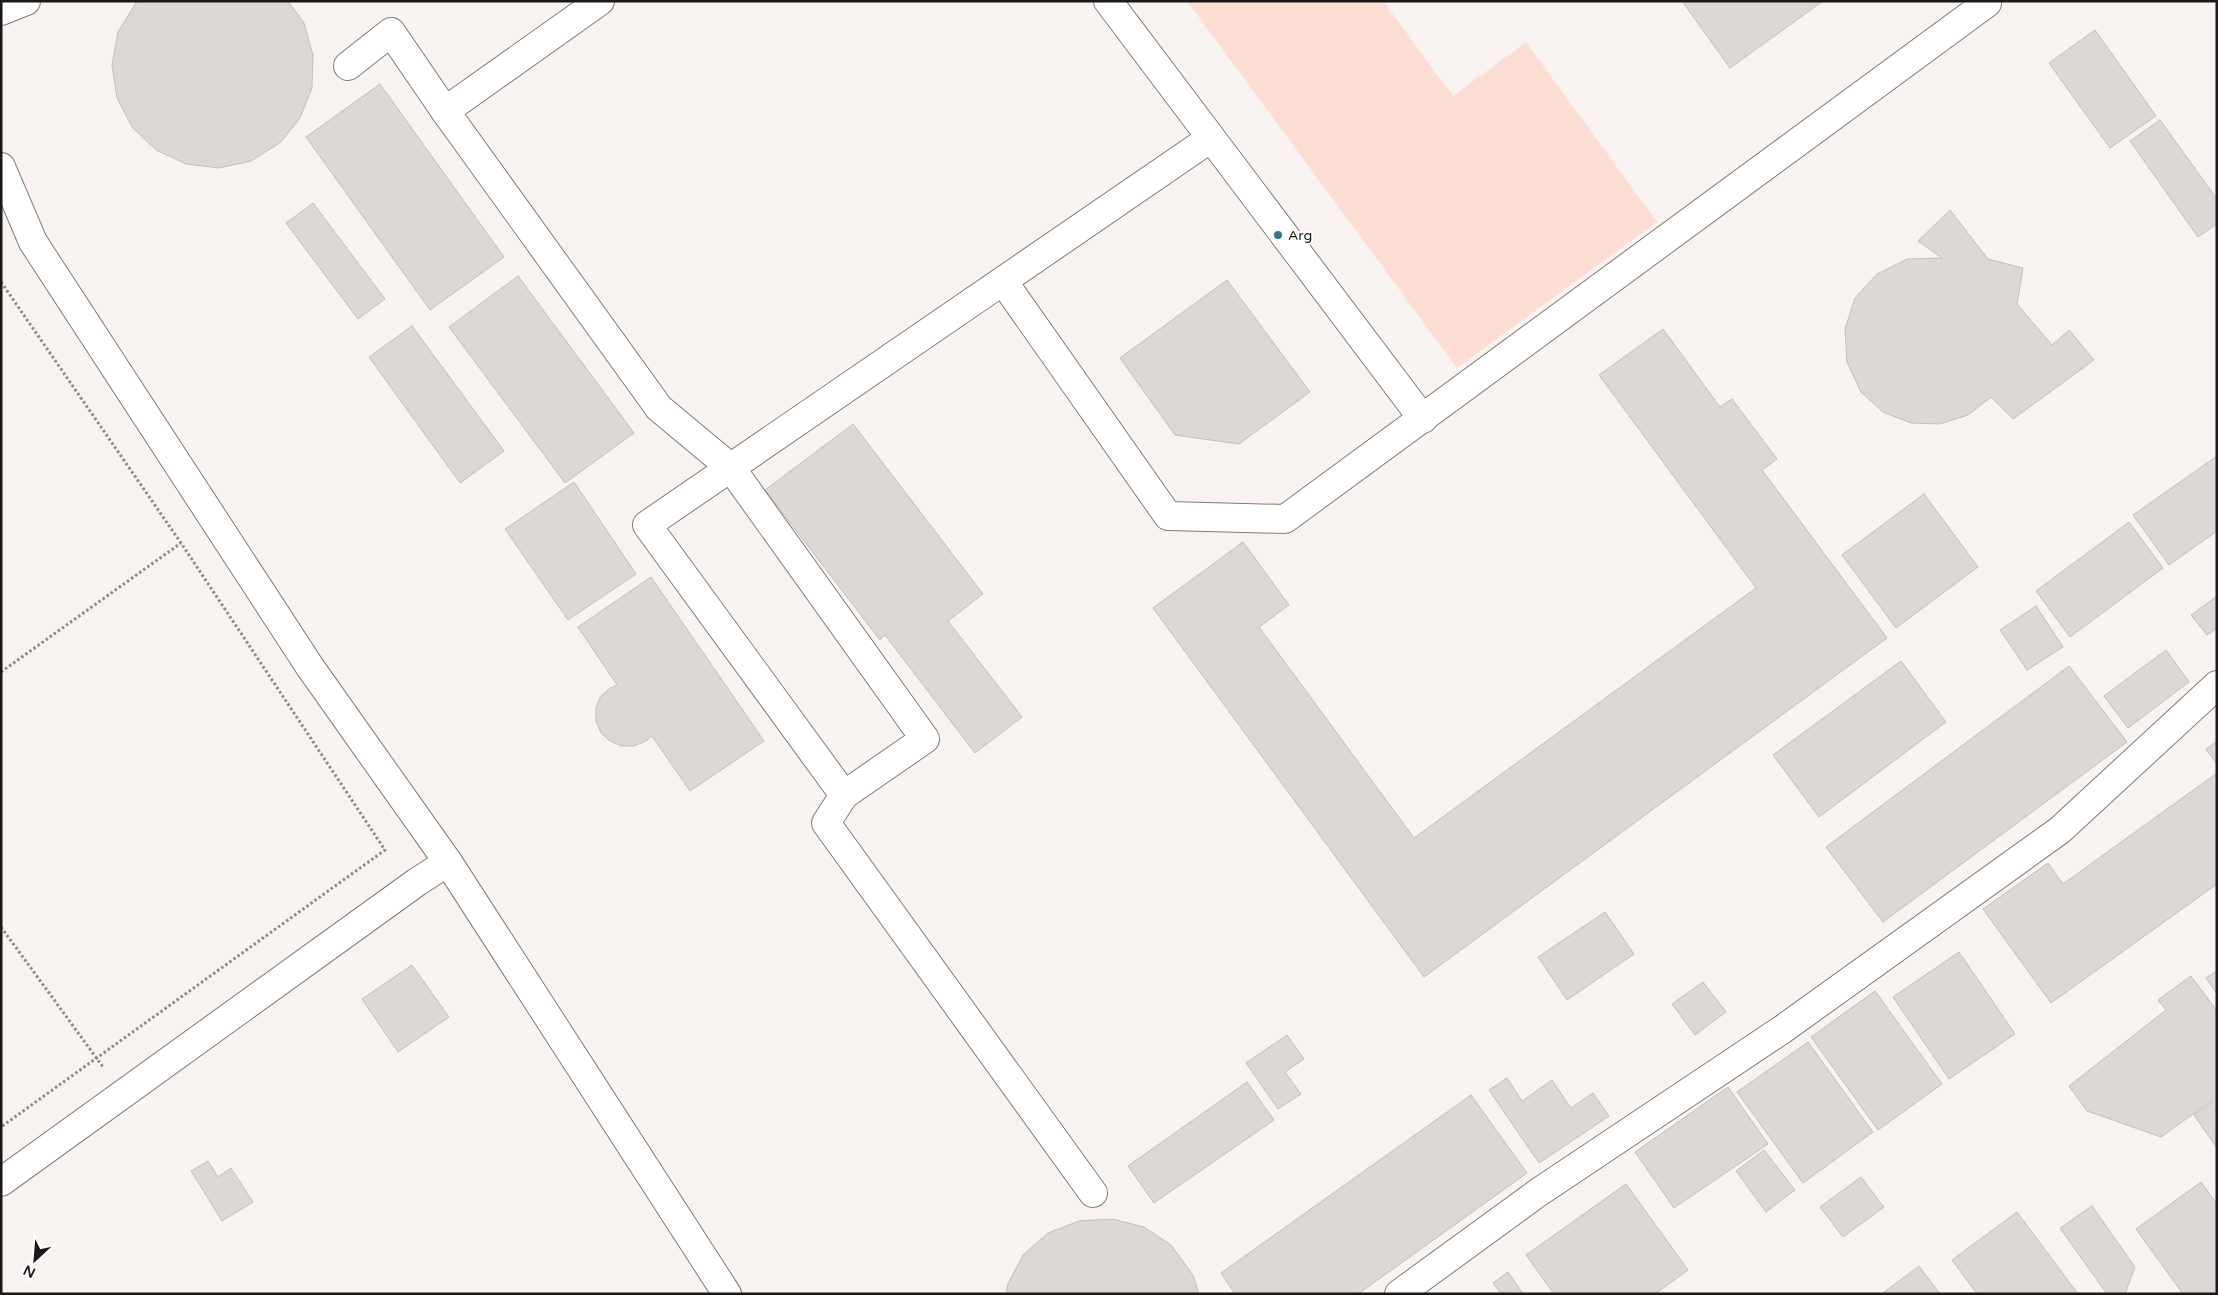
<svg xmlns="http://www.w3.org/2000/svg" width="2218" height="1295" font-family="'Varela Round',sans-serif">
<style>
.green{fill:#fcded5}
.building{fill:#ddd7d5;stroke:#c5bfbe}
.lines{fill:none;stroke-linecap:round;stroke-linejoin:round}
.minor-casing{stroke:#817c7a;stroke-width:30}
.path{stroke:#8f8b8a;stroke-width:3;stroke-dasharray:2.5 2.5;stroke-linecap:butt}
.minor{stroke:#fff;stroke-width:28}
.poi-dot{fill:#357789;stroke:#fff;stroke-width:2}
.labels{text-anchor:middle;stroke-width:4;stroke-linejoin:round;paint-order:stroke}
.poi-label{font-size:14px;fill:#1a1818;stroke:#fff;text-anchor:start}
</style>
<rect width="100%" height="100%" fill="#f8f2f0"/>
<path class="green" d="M1187,1H1383L1453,96L1526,42L1657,222L1457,368Z"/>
<g class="building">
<path d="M137,1H288L304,23L313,55L312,88L300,118L280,143L251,161L219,168L186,164L156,150L132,127L117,98L112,65L118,32Z"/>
<path d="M1682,1H1823L1730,68Z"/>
<path d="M2095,30L2156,116L2110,148L2049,63Z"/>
<path d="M380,84L504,257L430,310L306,137Z"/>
<path d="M2160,120L2217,199V224L2198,237L2130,141Z"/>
<path d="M313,203L385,299L358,319L286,223Z"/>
<path d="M1950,210L1988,259L2023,268L2017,304L2052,345L2069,330L2094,360L2013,419L1991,397L1968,415L1940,424L1911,423L1883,412L1861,392L1847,362L1845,329L1855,298L1877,274L1907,259L1942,258L1918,241Z"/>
<path d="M518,276L634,433L565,483L449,327Z"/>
<path d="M1227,280L1310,392L1239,444L1175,435L1120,358Z"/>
<path d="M412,326L504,451L460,483L369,357Z"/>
<path d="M1663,329L1720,407L1732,399L1777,459L1762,470L1887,638L1424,977L1153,608L1243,542L1289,605L1259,627L1414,838L1756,588L1599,375Z"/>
<path d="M853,424L983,594L948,621L1022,717L975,753L885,635L880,640L765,490Z"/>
<path d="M2217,456V531L2169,565L2133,515Z"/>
<path d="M574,482L636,574L568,620L505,529Z"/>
<path d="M1924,494L1978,567L1896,628L1842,555Z"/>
<path d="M2129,522L2163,568L2070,637L2036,591Z"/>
<path d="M651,577L764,741L690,791L652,736L646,741L634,746H621L610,741L601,733L596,721V708L600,697L610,688L617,685L578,627Z"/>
<path d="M2217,596V628L2207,635L2191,615Z"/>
<path d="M2036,606L2063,647L2027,670L2000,630Z"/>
<path d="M2166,650L2189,682L2128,728L2104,696Z"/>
<path d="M1901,661L1946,722L1819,817L1773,755Z"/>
<path d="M2069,666L2127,742L1883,922L1826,847Z"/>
<path d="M2217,741V764L2206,749Z"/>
<path d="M2217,773V884L2051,1003L1983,909L2048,863L2063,884Z"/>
<path d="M1605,912L1634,954L1567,1000L1538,957Z"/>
<path d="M1959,952L2015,1034L1949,1079L1893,997Z"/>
<path d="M412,965L449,1017L398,1052L362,999Z"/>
<path d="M2217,971V994L2206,978Z"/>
<path d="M2191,976L2217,1011V1097L2161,1137L2087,1111L2069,1086L2166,1010L2158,1000Z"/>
<path d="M1703,982L1726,1012L1695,1035L1672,1004Z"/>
<path d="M1875,991L1942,1084L1878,1130L1811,1037Z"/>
<path d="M1287,1035L1304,1059L1285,1072L1301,1094L1278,1109L1246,1063Z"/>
<path d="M1808,1042L1873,1132L1803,1183L1737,1092Z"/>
<path d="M1507,1078L1522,1101L1552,1080L1571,1108L1593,1093L1609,1116L1539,1163L1489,1090Z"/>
<path d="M1247,1082L1274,1120L1154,1203L1128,1166Z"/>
<path d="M1728,1087L1768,1144L1674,1208L1635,1152Z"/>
<path d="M1471,1095L1527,1173L1358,1294H1235L1221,1273Z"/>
<path d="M2217,1099V1148L2194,1115Z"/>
<path d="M1764,1150L1795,1190L1766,1212L1736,1171Z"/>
<path d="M208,1161L218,1177L231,1168L253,1202L222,1221L191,1171Z"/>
<path d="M1861,1177L1884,1207L1843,1237L1820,1207Z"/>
<path d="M2201,1182L2217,1204V1294H2183L2136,1229Z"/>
<path d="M1626,1184L1688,1270L1655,1294H1554L1526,1255Z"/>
<path d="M2092,1206L2135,1267L2125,1294H2107L2060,1228Z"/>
<path d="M2017,1212L2078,1294H1977L1952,1260Z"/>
<path d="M1112,1219L1144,1227L1171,1245L1193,1275L1199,1294H1006L1008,1284L1023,1255L1048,1233L1079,1221Z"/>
<path d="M1919,1266L1940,1294H1883V1293Z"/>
<path d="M1508,1272L1523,1294H1501L1493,1283Z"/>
</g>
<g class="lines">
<g class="minor-casing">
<g id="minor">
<path d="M600,1L445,111L659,408L731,468L925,739L844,795"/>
<path d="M1108,1L1423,419"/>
<path d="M1,11L26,1"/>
<path d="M348,66L391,32L445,111"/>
<path d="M1,167L33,242L310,667L448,862L727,1294"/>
<path d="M1003,281L1168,516L1285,519L1987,3L1986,1"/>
<path d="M1,1182L417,882L448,862"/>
<path d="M1093,1193L826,823L844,795L647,525L1211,138"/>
<path d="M1399,1294L1539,1192L1783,1029L2060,830L2217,685"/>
</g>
</g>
<g class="path">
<path d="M1,282L181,543L385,850L1,1127"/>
<path d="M1,672L181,543"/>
<path d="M1,927L103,1067"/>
</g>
<use href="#minor" class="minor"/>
</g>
<circle class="poi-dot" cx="1278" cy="235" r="5"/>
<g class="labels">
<g class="poi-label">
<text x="1288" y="240">Arg</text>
</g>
</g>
<rect width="2218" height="1295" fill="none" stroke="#1a1818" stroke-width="5"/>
<g transform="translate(35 1260) rotate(206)" stroke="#ffffff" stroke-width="4" paint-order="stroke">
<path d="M0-4L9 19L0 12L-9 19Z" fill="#1a1818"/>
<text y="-8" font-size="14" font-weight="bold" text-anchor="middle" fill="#1a1818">N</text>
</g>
</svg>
